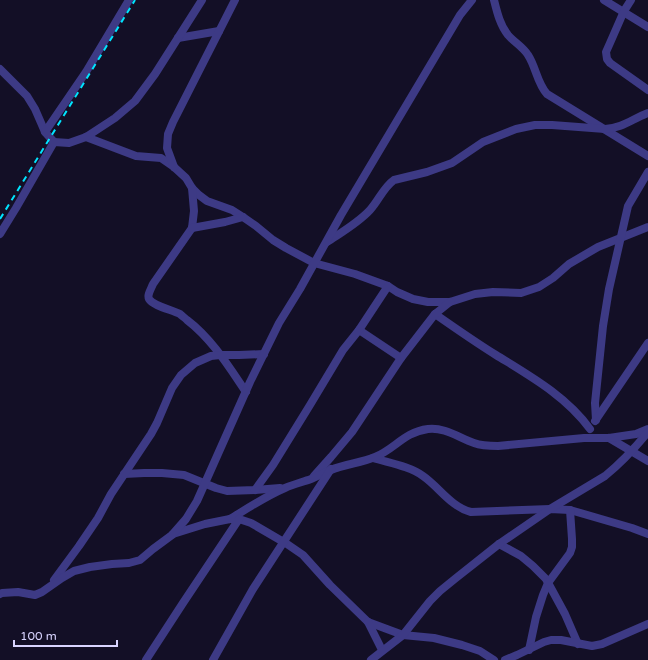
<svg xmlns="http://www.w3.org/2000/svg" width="648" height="660" font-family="'Varela Round',sans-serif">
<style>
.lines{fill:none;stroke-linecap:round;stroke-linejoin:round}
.minor{stroke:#3d3a85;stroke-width:8}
.rail{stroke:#00e5ff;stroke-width:2;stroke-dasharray:6 5;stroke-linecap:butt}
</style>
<rect width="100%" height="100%" fill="#130f26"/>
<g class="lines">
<g class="minor">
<path d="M494,0C497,12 500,25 508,35C514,42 523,47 528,55C536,67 537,83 547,94L648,156"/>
<path d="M604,0L648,27"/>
<path d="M631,0L624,11L610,43L606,52L607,59L610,63L648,90"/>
<path d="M178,38L219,31"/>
<path d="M0,69L27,96L35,109L45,132L54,142"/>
<path d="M45,132L86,72L129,0"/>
<path d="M86,137L136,156L161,158L174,167L186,178L192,188L199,195L207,201L232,210L243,217L256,226L273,240L286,248L314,263L355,274L388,286L397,292L413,299L428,302H450L475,294L493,292L521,293L539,287L553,278L569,264L598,247L648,227"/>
<path d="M174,167L167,148L168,134L173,122L235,0"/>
<path d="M192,188L194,211L192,228L153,284C151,289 147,295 149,299C153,306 173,310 180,314C182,316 185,318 187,320C212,339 229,367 246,392"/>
<path d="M192,228L225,222L243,217"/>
<path d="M0,234L16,208L54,142L69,143L86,137L115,118L135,101L155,74L202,0"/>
<path d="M327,242C342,232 358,223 370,210C379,200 383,188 394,180L427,172L452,163L483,142L516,129L535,125H552L605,129C623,128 632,119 648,113"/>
<path d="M435,314C455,328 475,342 496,355C530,376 566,396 590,429"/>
<path d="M359,330L401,358"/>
<path d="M596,420L595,403L603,326L609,289L628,206L648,172"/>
<path d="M595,421L648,343"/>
<path d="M609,438L648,461"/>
<path d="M373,458C389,463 409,466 423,476C439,487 451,507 471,512L550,509L570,510L632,528L648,534"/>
<path d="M124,474L144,473H162L184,475L216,488L227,491L255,490L280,488"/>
<path d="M314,476L331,457L352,432L401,358L435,314L450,302"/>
<path d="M255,490L273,465L310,405L343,350L359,330L388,286"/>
<path d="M230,519C248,508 266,496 285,488C294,484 303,482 311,479C318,476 324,472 331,470C345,464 361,463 375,457C395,449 404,432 428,429C445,427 459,438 474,443C482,446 490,446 498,446L584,438H609L636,434L648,429"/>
<path d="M173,534L205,524L230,519H239L251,523L287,544L303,555L330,585L368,622L403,635L434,638L462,645L480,651L494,660"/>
<path d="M499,544L521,556L533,566L546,579L565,614L578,644"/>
<path d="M54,580L79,546L98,518L111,494L151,434L157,423L172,388L181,375L195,363L211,356L220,355H239L264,354"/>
<path d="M0,594L2,593L18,592L35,595L42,592L62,578L74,571L90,567L112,564L129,563L140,560L153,549L172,535L186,519L197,501L250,382L279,323L300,289L341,215L460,15L472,0"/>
<path d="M368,622L382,650"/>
<path d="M529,650L536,617L543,595L548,583L570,553L572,547V539L570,510"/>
<path d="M146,660L183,603L239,519"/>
<path d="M213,660L253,589L331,469"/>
<path d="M371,660L403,635L430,601L440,591L456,578L499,544L550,509L605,476C621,463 635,448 648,432"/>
<path d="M505,660L517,655L544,642L551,640H561L592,646L602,644L648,624"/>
</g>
<path class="rail" d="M0,219L135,0"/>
</g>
<path d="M14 640v6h103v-6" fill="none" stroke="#d9d4ff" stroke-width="2"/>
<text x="20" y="640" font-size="12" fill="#d9d4ff" stroke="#130f26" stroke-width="3" paint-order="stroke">100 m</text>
</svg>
